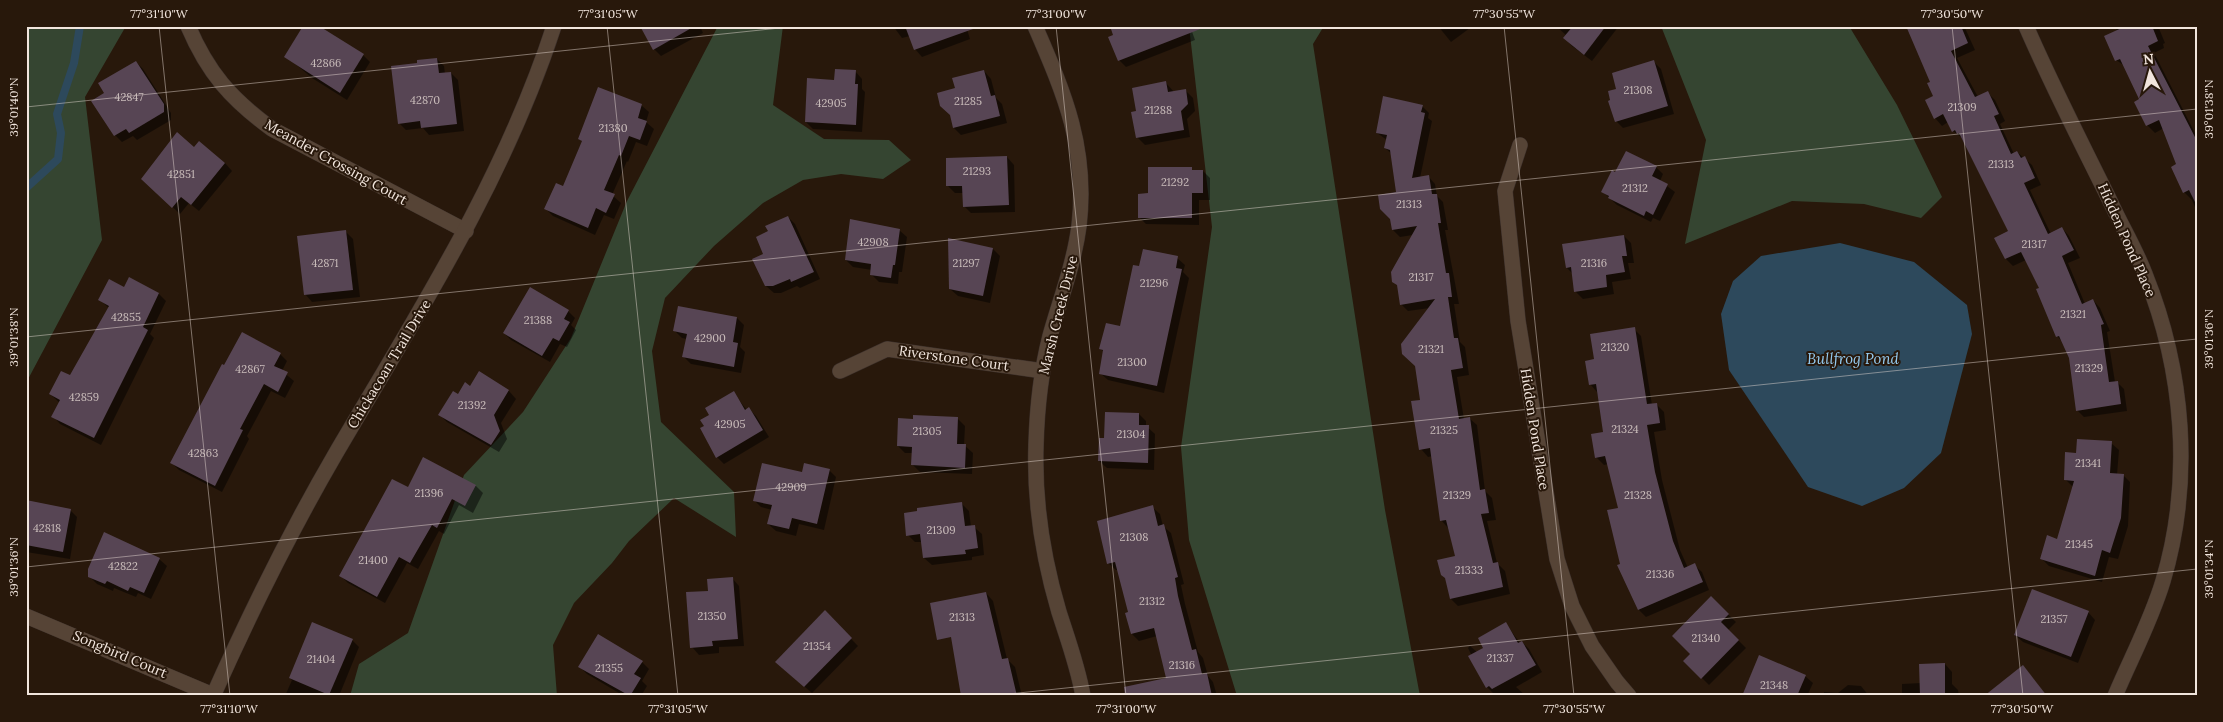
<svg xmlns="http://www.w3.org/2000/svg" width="2223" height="722" font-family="Lora,serif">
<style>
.green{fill:#354531}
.water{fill:#2d495c}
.shadow{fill:#0007}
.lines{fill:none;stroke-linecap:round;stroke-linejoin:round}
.stream{stroke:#2d495c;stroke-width:8}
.building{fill:#574554}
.minor-casing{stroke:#3d312c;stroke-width:16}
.tertiary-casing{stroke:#3d312c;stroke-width:16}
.minor{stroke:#564436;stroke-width:15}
.tertiary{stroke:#564436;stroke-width:15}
.ticks{fill:none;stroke:#f1e5dd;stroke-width:1;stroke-opacity:0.45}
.labels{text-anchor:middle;stroke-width:4;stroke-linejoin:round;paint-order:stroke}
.number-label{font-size:11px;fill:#cabdbb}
.street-label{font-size:14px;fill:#f1e5dd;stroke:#28180b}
.water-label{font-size:15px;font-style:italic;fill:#95cbf0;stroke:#28180b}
.neatline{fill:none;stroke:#f1e5dd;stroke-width:2}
.ticks-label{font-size:12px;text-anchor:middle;fill:#f1e5dd}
</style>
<rect width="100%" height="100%" fill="#28180b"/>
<g class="green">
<path d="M26,26H126L85,97L102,240L26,383Z"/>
<path d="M718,26H783L773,105L824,139L889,140L911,160L883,179L841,174L803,180L763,203L714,246L665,298L652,351L661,422L734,492L736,537L674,498L629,541L612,563L574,603L553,645L557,696H350L359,664L408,633L464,475L523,412L571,338L627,201Z"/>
<path d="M1189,26H1324L1313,44L1385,510L1420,696H1237L1189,540L1181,447L1212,227Z"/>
<path d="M1661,26H1849L1897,105L1942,197L1921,218L1864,204L1792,201L1685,244L1706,140Z"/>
</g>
<path class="water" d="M1840,243L1914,262L1967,305L1972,334L1941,453L1904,488L1862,506L1808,487L1729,370L1721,314L1733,281L1761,256Z"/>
<g class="shadow">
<path d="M641,26H700L703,33L661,56L654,49Z"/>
<path d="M893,26H966L970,39L922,57L915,49L910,36L902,38Z"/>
<path d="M1190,26L1195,40L1126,67L1119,60L1115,36Z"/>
<path d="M1438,26H1469L1470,28L1451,42Z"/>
<path d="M1556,26H1619L1592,61L1572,46L1565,38L1567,36Z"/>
<path d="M1908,26L1965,28L1975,50L1957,58L1978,97L1988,93L1995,100L2005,121L2000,124L2014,154L2017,152L2032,165L2041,185L2030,190L2051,234L2062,228L2069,236L2080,258L2068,263L2085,304L2093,300L2100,308L2110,331L2107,332L2115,382H2117L2124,389L2127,411L2084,417L2077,410L2070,357L2064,343L2057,336L2040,289L2026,260L2013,266L2006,259L2010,231L1961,137L1953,131L1948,122L1942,126L1935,118L1926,100L1935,96L1932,83Z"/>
<path d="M2115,26H2158L2165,43L2163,44L2164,48L2154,53L2197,137V212L2192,200L2184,192L2178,165L2164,128L2155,133L2147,125L2136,102L2141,99L2125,66L2116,60L2117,31Z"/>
<path d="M363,55L370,62L347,100L312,78L286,56Z"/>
<path d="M437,59L444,66L445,74L451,73L458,80L464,131L429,135L423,128L406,130L399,123L418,64Z"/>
<path d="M136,62L143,69L171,113V120L137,140L133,136L122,142L115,135L106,94Z"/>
<path d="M1654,62L1661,69L1674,114L1623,128L1616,121L1618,90Z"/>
<path d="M855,71L862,79V89L865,92L862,132L813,129L806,122L836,81Z"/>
<path d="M984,71L991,79L996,98L1002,104L1007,123L961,135L954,128L951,115L956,89Z"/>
<path d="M1166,83L1174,92L1185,90L1193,98L1195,111L1187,119L1190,137L1145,145L1137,137V112Z"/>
<path d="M641,105L649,112L646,122L654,129L647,146L636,142L628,162L627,161L612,195L621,203L614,219L604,215L595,235L553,216L546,209L564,188L583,142L579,138Z"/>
<path d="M1422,106L1429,113L1428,118L1432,121L1420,178L1428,176L1435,184L1437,196L1443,202L1448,230H1445L1459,304H1454L1460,342L1465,347L1469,375L1457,377L1464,419L1469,418L1477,425L1485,491L1492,498L1496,520L1487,521L1497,563L1505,571L1510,594L1458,606L1451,599L1447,579L1457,557L1448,528L1441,520L1433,456L1428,457L1421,449L1422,401L1430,308L1408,311L1401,304L1413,235L1400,237L1393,230L1398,193L1392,154L1385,148L1387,140L1377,133Z"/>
<path d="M195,149L225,163L232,171L199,211L189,203L180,214L150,186Z"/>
<path d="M1007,157L1014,165L1015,212L971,213L964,206L963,193H955L948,186Z"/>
<path d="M1656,167L1663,174L1660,181L1675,192L1660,221L1653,218L1651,222L1617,205L1603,192Z"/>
<path d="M1191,169L1194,171H1203L1210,178V200H1199V225L1146,224L1139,217L1149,195Z"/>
<path d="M788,217L795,224L820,279L800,288L797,286L781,293H774L766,286L765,254L769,232Z"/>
<path d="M899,230L907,237L902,272H899L898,284L879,282L871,274L872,270L853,267L846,260Z"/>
<path d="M346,232L353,239L360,297L312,302L305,294Z"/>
<path d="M1624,236L1631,243L1634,263H1628L1631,279L1612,282L1614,294L1583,299L1576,292L1573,274L1567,268Z"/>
<path d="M993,249L1000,256L990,303L958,296L950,289Z"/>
<path d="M1177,258L1185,265L1183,272L1189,278L1164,393L1108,380L1100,373L1104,352L1101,349L1121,328L1140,268Z"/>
<path d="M129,279L159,294L166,301L150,334L154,338L101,445L60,424L53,416L60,403L50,394L70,377L109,308L100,300L124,288Z"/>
<path d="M568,311L575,318L571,325L576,330L567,347L560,344L550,362L511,340L504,333Z"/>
<path d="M737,318L744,325L740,347L745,352L741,373L691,364L684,357L687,339L682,338L675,331Z"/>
<path d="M1634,329L1641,336L1652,405L1656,404L1664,412L1666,430L1654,432L1662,480L1680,550L1688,568L1694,565L1702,572L1709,590L1646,617L1639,610L1619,566L1622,564L1619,509L1608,464L1604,465L1596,457L1605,433L1597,392L1590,384L1596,360Z"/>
<path d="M280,354L287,361L282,371L294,381L285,398L271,391L247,436L249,439L222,492L179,470L172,463L225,366Z"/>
<path d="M479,373L509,391L516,399L501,423L507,439L499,452L447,422L440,415L458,396L470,387Z"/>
<path d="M733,393L747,410L749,409L756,416L769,437L724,464L717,457L706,426L711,415Z"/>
<path d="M1139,414L1146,421V426L1155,434L1154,470L1107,468L1099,461L1105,439Z"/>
<path d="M958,419L965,426L964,445L973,453L972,474L920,472L913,465V453H905L898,446Z"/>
<path d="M2111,443L2119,450L2117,475H2123L2130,482L2128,526L2118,559L2109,557L2102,582L2049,566L2042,559L2058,540L2073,487L2065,479L2078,454Z"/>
<path d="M829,470L836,477L824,530L799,524L796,536L776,531L768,524L772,510L761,507L754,500L803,474Z"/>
<path d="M476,486L483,493L473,513L459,505L444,534L439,531L418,569L407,563L385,603L348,583L341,576L408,488Z"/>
<path d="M26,502L70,510L77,517L70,559L26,552Z"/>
<path d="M962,504L969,511L971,527H974L982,534L984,555L972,557V560L932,565L924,558L922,542H915L908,535Z"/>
<path d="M1152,507L1160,514L1163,526L1171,533L1184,584L1181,585L1185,604L1198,652L1203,658L1208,676L1213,682L1217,696H1152L1167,679L1157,636L1139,641L1132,634L1130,613L1118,570H1116L1108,563Z"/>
<path d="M159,559L167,566L151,599L138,593L136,597L114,588L113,591L97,584L89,576Z"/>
<path d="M732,578L739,586L744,646L719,647V653L699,655L692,647L709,592Z"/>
<path d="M986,593L993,601L1007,659L1015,667L1022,696H962Z"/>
<path d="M1711,598L1736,622L1728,630L1746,648L1709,685L1685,661L1692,654Z"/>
<path d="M825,612L858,646L812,693L784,669Z"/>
<path d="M2088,612L2095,620L2078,663L2023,642L2015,635Z"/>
<path d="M1506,624L1520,643L1522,642L1529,649L1542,672L1516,687L1526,696L1494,694L1487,687L1468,648L1470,646L1477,652L1484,648Z"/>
<path d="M352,640L359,647L339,696H285L292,680L290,678Z"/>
<path d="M642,662L649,669L642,681L647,686L641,696H624L587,674L580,667Z"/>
<path d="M1945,664L1952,672V684L1958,690L1959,696H1902V684L1921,683Z"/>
<path d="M1805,676L1813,683L1807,696H1745Z"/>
<path d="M1848,685L1861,686L1869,696H1824V692L1838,693Z"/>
</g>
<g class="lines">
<g class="stream">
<path d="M26,27L28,26"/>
<path d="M26,188L58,159L61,133L57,114L74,63L80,26"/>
</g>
</g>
<g class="building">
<path d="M303,26H319L364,54L340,93L284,57Z"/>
<path d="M640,26H695L653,50Z"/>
<path d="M905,26H972L973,29L914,50Z"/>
<path d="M1110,26H1203V28L1118,61L1108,37L1113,35Z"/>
<path d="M1573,26H1606L1584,55L1563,38Z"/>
<path d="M1906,26H1961L1968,43L1951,51L1975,97L1988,91L1999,114L1994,116L2011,154L2017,151L2021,158L2025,156L2035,178L2024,183L2048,234L2062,227L2074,250L2062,256L2082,304L2093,299L2104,324L2101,325L2109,382L2118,381L2121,404L2076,411L2069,358L2059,336L2056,337L2036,289L2039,288L2021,252L2005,259L1994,238L2008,231L1959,133L1957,134L1955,130L1952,132L1943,114L1934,119L1925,100L1933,96L1927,83L1930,82Z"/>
<path d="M2126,26H2152L2158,41L2148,46L2197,141V206L2189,190L2183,193L2171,167L2176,164L2159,120L2146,126L2134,102L2139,99L2120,59L2115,61L2104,36Z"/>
<path d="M437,58L439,73L451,72L457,124L421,128L420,121L398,124L391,66L417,63V60Z"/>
<path d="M1654,60L1668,106L1615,122L1608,101L1610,100L1608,91L1616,89L1612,73Z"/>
<path d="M136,61L164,104V112L129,133L126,129L114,136L91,101L104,93L98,83Z"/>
<path d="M835,69L856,70L855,84H858L856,125L805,122L807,78L834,80Z"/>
<path d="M984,70L991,96L995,95L1000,116L953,128L950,115L940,106L937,93L955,88L952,78Z"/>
<path d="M1166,81L1168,92L1186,89L1188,104L1181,111L1184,130L1136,138L1131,112L1136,111L1132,88Z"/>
<path d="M598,87L642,104L638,118L647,121L640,140L629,136L621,156L619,155L604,190L615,194L606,213L596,208L588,228L544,209L556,183L563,186L582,141L578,139Z"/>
<path d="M1383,96L1423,105L1421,112L1425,113L1412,178L1429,175L1432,194H1437L1441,223H1438L1446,273H1449L1452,297H1448L1454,338H1458L1463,368L1451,370L1459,419L1470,417L1480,490L1485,489L1489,513L1481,514L1493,563L1498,562L1503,587L1450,599L1445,578L1441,575L1437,560L1455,556L1446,520L1440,521L1430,448L1419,450L1411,401L1420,400L1415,366L1402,354L1401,344L1435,299L1400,305L1397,285L1392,282L1391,272L1417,226L1392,230L1390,219L1380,209L1378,195L1396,192L1390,150L1384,148L1387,135L1376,133Z"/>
<path d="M177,132L194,147L199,141L225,163L191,205L181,197L172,208L141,179Z"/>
<path d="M1626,151L1657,166L1652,176L1668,184L1653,215L1646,211L1644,216L1608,198L1609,196L1601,192L1612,170L1615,172Z"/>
<path d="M1007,156L1009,205L963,207L962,186H946V158Z"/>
<path d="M1148,167H1192V170H1203V193H1192V218H1138V194L1148,193Z"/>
<path d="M788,216L814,272L791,282L790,279L773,286H765L752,259L763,254L756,237L768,231L765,226Z"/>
<path d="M850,219L900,229L895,265H893L891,278L870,275L871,264L845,260Z"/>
<path d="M346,230L353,290L304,295L297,236Z"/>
<path d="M1624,235L1627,256H1622L1625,272L1606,275L1607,287L1574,292L1571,267L1566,268L1562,244Z"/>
<path d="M948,238L993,248L983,296L949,289Z"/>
<path d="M1143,249L1178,256L1176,268L1182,269L1157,386L1099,374L1103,350L1099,349L1106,323L1120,326L1133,265L1139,266Z"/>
<path d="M129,277L159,293L143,327L148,330L94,438L51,417L60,400L49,394L61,371L70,375L109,306L98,300L109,279L124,287Z"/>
<path d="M530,287L569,310L564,319L570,322L559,341L553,338L542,356L503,333Z"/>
<path d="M678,306L737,317L733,342L738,343L734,367L682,357L687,334L673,331Z"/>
<path d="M1635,327L1647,404L1657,403L1660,423L1647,425L1655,472L1673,541L1684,568L1695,563L1703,582L1638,610L1617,565L1620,564L1607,510L1618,508L1605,456L1595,458L1591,434L1603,432L1596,384L1589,385L1585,361L1594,359L1590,334Z"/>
<path d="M242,332L281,353L274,366L288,372L278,392L264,384L240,429L243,430L215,486L170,463L222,364L224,365Z"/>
<path d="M479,371L509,390L494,415L500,431L491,445L438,415L453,391L458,394L465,382L470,386Z"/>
<path d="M734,391L745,410L749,407L763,430L716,458L700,428L704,426L700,420L709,415L705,408Z"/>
<path d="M1105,412L1139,413V425H1149L1148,463L1098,461L1099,438H1104Z"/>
<path d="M913,415L958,417L957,444H966L965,468L911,465L912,447L897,446L898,418L913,419Z"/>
<path d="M2077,439L2112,441L2110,473L2124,474L2121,518L2110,553L2102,550L2095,576L2040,559L2047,535L2057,539L2074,481L2064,480L2065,452L2076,453Z"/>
<path d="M423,457L476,485L465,506L452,499L437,528L432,525L410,563L399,557L377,597L339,576L392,479L408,487Z"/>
<path d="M762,463L802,472L804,463L830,469L817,524L792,518L789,529L767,524L772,505L753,501Z"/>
<path d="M26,500L71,509L63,552L26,545Z"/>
<path d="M962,502L965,526L975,525L978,548L965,550L966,554L923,558L920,534L906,536L904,513L917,511V508Z"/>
<path d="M1153,505L1158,526L1164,524L1178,577L1175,578L1178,596L1192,650L1196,649L1202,674L1207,673L1212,696H1125L1124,687L1166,678L1154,628L1131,634L1125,613L1128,612L1115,562L1107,564L1097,521Z"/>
<path d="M104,532L160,558L144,593L130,587L128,591L107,581L105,584L88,577V569Z"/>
<path d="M733,577L738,639L712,641L713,646L690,648L686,592L708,591L707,579Z"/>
<path d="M2032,589L2089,611L2071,657L2014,635Z"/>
<path d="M986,592L1002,659L1008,658L1017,696H961L951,637L937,640L930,603Z"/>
<path d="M1711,596L1729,614L1721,622L1739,640L1701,679L1683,661L1690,654L1672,636Z"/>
<path d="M825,610L852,638L804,687L775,662Z"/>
<path d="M312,622L353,639L329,695L289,678Z"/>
<path d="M1506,622L1518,643L1522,641L1536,665L1492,689L1489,686L1486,688L1468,656L1483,648L1478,638Z"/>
<path d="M598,634L643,661L634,674L641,678L630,696L578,667Z"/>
<path d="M1759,655L1806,675L1797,696H1742Z"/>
<path d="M1945,663V696H1920L1919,664Z"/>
<path d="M2023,665L2047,696H1984Z"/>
</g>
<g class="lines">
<g class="minor-casing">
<g id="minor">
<path d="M188,26C208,73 231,99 272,129L466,231"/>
<path d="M1035,26C1065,95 1088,149 1079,226C1074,264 1060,300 1050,336C1041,371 1037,408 1036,445C1034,502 1043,558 1059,612C1068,640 1078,667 1083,696"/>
<path d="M2026,26C2052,86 2082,144 2111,203C2122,227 2136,250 2145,274C2184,371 2193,480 2163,581C2151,621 2131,658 2115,696"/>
<path d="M1520,145L1505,191L1518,321L1557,559L1572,606L1592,646L1617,682L1629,696"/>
<path d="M840,371L887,349L1043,371"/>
<path d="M26,616L213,695"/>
</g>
</g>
<g class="tertiary-casing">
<path id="tertiary" d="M213,696C250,613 290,532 336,453C417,315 504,180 554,26"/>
</g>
<use href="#minor" class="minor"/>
<use href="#tertiary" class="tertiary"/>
</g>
<path class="ticks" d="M159,26L230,696M607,26L678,696M1056,26L1126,696M1504,26L1574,696M1952,26L2023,696M26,107L799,26M26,337L2197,109M26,567L2197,339M990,696L2197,569"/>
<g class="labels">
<g class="number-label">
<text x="326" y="67">42866</text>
<text x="1638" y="94">21308</text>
<text x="129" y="101">42847</text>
<text x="425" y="104">42870</text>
<text x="968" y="105">21285</text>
<text x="831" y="107">42905</text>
<text x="1962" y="111">21309</text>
<text x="1158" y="114">21288</text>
<text x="613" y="132">21380</text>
<text x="2001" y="168">21313</text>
<text x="977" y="175">21293</text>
<text x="181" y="178">42851</text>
<text x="1175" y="186">21292</text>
<text x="1635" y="192">21312</text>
<text x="1409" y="208">21313</text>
<text x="873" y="246">42908</text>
<text x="2034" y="248">21317</text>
<text x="325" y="267">42871</text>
<text x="966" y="267">21297</text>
<text x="1594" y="267">21316</text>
<text x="1421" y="281">21317</text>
<text x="1154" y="287">21296</text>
<text x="2073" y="318">21321</text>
<text x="126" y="321">42855</text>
<text x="538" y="324">21388</text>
<text x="710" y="342">42900</text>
<text x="1615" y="351">21320</text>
<text x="1431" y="353">21321</text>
<text x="1132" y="366">21300</text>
<text x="2089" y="372">21329</text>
<text x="250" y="373">42867</text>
<text x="84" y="401">42859</text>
<text x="472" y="409">21392</text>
<text x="730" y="428">42905</text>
<text x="1625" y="433">21324</text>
<text x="1444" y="434">21325</text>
<text x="927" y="435">21305</text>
<text x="1131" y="438">21304</text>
<text x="203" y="457">42863</text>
<text x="2088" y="467">21341</text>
<text x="791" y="491">42909</text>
<text x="429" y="497">21396</text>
<text x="1457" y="499">21329</text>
<text x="1638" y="499">21328</text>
<text x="47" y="532">42818</text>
<text x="941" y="534">21309</text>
<text x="1134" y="541">21308</text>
<text x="2079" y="548">21345</text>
<text x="373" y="564">21400</text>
<text x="123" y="570">42822</text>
<text x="1469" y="574">21333</text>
<text x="1660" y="578">21336</text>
<text x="1152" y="605">21312</text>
<text x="712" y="620">21350</text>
<text x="962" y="621">21313</text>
<text x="2054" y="623">21357</text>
<text x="1706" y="642">21340</text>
<text x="817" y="650">21354</text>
<text x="1500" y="662">21337</text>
<text x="321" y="663">21404</text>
<text x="1182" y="669">21316</text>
<text x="609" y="672">21355</text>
<text x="1774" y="689">21348</text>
</g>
<g class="street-label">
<text transform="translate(336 162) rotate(29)" y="5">Meander Crossing Court</text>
<text transform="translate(2127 240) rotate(66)" y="5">Hidden Pond Place</text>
<text transform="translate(1058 315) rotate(-76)" y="5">Marsh Creek Drive</text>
<text transform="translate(954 358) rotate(8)" y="5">Riverstone Court</text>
<text transform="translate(389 364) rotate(-59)" y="5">Chickacoan Trail Drive</text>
<text transform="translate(1535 429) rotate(81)" y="5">Hidden Pond Place</text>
<text transform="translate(120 654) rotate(23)" y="5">Songbird Court</text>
</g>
<g class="water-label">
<text x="1853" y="364">Bullfrog Pond</text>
</g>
</g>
<rect width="2223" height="722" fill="none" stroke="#28180b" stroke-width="55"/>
<g transform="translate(2150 72) rotate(354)" stroke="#28180b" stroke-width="4" paint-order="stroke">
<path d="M0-4L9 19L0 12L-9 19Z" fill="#f1e5dd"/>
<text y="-8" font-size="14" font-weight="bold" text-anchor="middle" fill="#f1e5dd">N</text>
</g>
<rect x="28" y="28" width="2168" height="666" class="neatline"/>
<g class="ticks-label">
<text x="159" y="18">77°31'10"W</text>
<text x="608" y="18">77°31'05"W</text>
<text x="1056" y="18">77°31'00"W</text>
<text x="1504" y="18">77°30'55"W</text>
<text x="1952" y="18">77°30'50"W</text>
<text transform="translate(14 107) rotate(-90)" y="4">39°01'40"N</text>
<text transform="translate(2209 109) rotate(-90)" y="4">39°01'38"N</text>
<text transform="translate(14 337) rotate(-90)" y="4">39°01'38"N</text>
<text transform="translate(2209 339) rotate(-90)" y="4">39°01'36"N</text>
<text transform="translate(14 567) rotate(-90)" y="4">39°01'36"N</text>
<text transform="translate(2209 569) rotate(-90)" y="4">39°01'34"N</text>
<text x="229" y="713">77°31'10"W</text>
<text x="678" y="713">77°31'05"W</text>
<text x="1126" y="713">77°31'00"W</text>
<text x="1574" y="713">77°30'55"W</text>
<text x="2022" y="713">77°30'50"W</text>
</g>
</svg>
